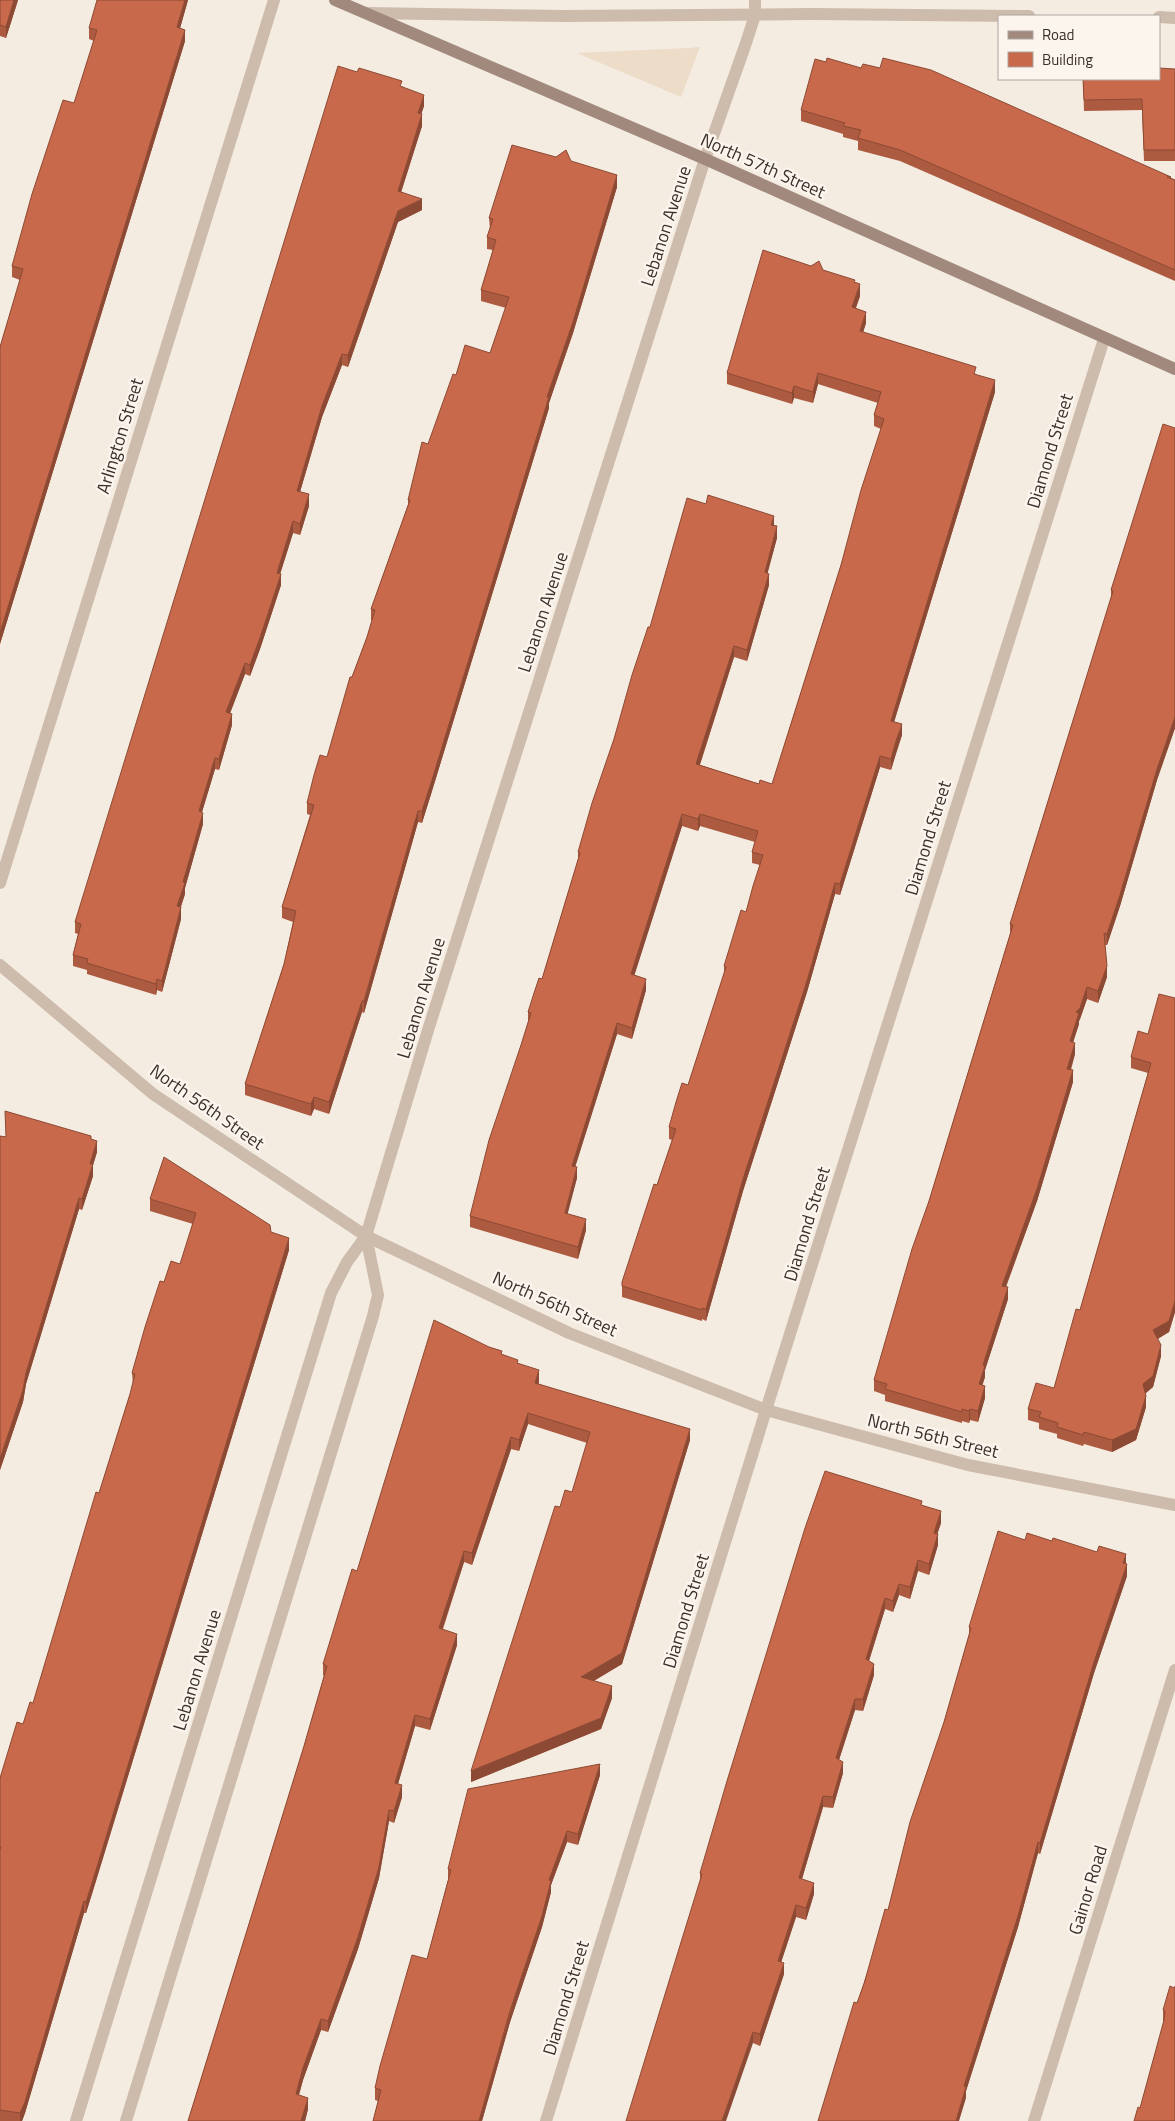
<svg xmlns="http://www.w3.org/2000/svg" width="1175" height="2121" font-family="'Titillium Web',sans-serif">
<style>
.plaza{fill:#ecdcc8}
.lines{fill:none;stroke-linecap:round;stroke-linejoin:round}
.street{stroke:#cdbbac;stroke-width:12}
.secondary{stroke:#a18a7d;stroke-width:12}
.wall{fill:#ac5a40}
.shaded-wall{fill:#8c4a34}
.building{fill:#c8694b;stroke:#8c4a34}
.labels{text-anchor:middle;stroke-width:5;stroke-linejoin:round;paint-order:stroke}
.street-label{font-size:18px;fill:#3b302b;stroke:#fbf5ee}
</style>
<rect width="100%" height="100%" fill="#f4ebe1"/>
<path class="plaza" d="M700,47L681,97L577,53L689,48Z"/>
<g class="lines">
<g class="street">
<path d="M366,13L564,16L812,14L1029,16"/>
<path d="M1159,17L1175,18"/>
<path d="M0,883L274,0"/>
<path d="M0,965L153,1094L366,1236L569,1333L766,1410L968,1465L1175,1505"/>
<path d="M76,2121L331,1293L347,1262L366,1236L429,1027L705,159L746,43L755,15V0"/>
<path d="M126,2121L373,1316L378,1295L366,1236"/>
<path d="M546,2121L766,1410L1104,339"/>
<path d="M1034,2121L1175,1670"/>
</g>
<path class="secondary" d="M335,0L705,159L1175,369"/>
</g>
<g class="wall">
<path d="M0,0H18L6,38L0,36Z"/>
<path d="M188,0L180,28L185,41L0,644V347L20,280L12,277V266L74,103L94,41L89,39V28Z"/>
<path d="M1175,69V161H1144L1142,110L1084,111L1083,79Z"/>
<path d="M402,86L424,106L421,114L422,126L401,192L422,210L398,222L348,367L342,365L322,417L300,492L309,506L300,535L293,533L280,574L281,585L260,649L250,676L245,674L230,713L232,725L219,770L215,769L202,812L203,824L185,888V894L181,907V919L162,992L157,990L156,995L87,974V970L73,966V955L78,934L75,933V922Z"/>
<path d="M801,110L1171,177V178L1175,180V281L900,161L858,150V141L843,137V134L801,121Z"/>
<path d="M571,161L617,187L573,333L549,403V408L432,791L422,823L418,822L364,1013L362,1012L329,1114L314,1109L311,1116L245,1095V1084L284,964L293,922L282,918V907L310,815L307,814V803L327,757L352,677L367,637L372,620H371V609L408,505V500L428,444L456,375L490,353L506,308L481,301V290L493,250L487,249V237L490,229L489,218Z"/>
<path d="M823,270L855,282L860,296L856,308L866,323L863,332L976,374L995,392L894,722L902,735L896,752L891,770L880,767L840,895L835,894L807,992L743,1191L706,1321L702,1319V1321L622,1297V1282L657,1185L672,1140L669,1139V1127L688,1085L724,974V966L746,912L760,865L752,863V852L755,842L700,826L698,831L682,826L634,975L646,990L632,1039L617,1034L575,1167L577,1178L567,1213L586,1230L578,1259L470,1227V1216L528,1022V1012L542,979L578,860V852L614,739L650,627L774,526L777,538L767,573L769,585L747,661L734,657L700,765L759,784H772L841,565L881,429L874,426V415L878,403L818,384L813,403L794,398L792,404L727,384V373Z"/>
<path d="M1175,428V728L1157,780L1120,906L1107,945H1105L1107,977L1098,1003L1087,999L1080,1019L1079,1021V1024L1073,1042L1075,1054L1071,1070L1073,1082L1037,1201L1006,1287L1008,1299L985,1370V1377L982,1385L985,1398L978,1422L970,1420L969,1423L962,1421V1423L885,1401V1395L874,1391V1380L929,1201L1010,934V924L1111,598V590Z"/>
<path d="M1175,998V1312L1169,1332L1158,1339L1161,1356L1153,1387L1145,1394L1146,1407L1136,1440L1112,1452L1084,1444L1083,1446L1057,1438V1434L1039,1429V1423L1028,1420V1409L1054,1388L1080,1310L1148,1073L1131,1068V1057Z"/>
<path d="M0,1136L6,1137L91,1139L97,1152L93,1165V1176L82,1210L79,1209L26,1384L23,1402L0,1470Z"/>
<path d="M150,1199L271,1232L289,1250L93,1891L86,1913H84L25,2113L22,2121H0V1778L33,1703L130,1394L133,1384L132,1373L164,1282L180,1264L193,1224L150,1211Z"/>
<path d="M502,1354L518,1363L539,1381V1384L690,1440L622,1664L594,1681L612,1698L601,1729L471,1782L560,1507L572,1492L587,1443L528,1424L519,1451L511,1449L472,1565L464,1562L443,1629L457,1645L430,1730L415,1726L398,1784L402,1797L394,1823L389,1821L379,1878L358,1949L328,2032L321,2030L303,2080L299,2095L308,2109L305,2121H188L304,1746L324,1676L323,1675V1664L357,1571Z"/>
<path d="M922,1506L941,1523L937,1534L938,1545L929,1575L918,1571L910,1599L899,1595L893,1612L885,1609L869,1661L874,1675L863,1711L855,1710L839,1760L843,1773L833,1808L823,1807L802,1879L814,1894L806,1920L796,1917L781,1962L784,1974L760,2046L753,2043L700,1881V1873Z"/>
<path d="M1025,1540L1126,1564L1127,1576L1094,1673L1040,1854L1038,1853L1018,1927L966,2091V2098L857,2003L888,1910L944,1722L969,1635V1627Z"/>
<path d="M600,1775L578,1845L567,1842L551,1885V1892L542,1927L510,2022L482,2121H373L378,2101L375,2100V2088L427,1959L448,1880V1869Z"/>
<path d="M1174,1988L1164,2022H1163V2010Z"/>
</g>
<g class="shaded-wall">
<path d="M14,0H18L6,38V27Z"/>
<path d="M185,0H188L177,39V27Z"/>
<path d="M185,30V41L0,644V633Z"/>
<path d="M424,95V106L418,124V113Z"/>
<path d="M422,114V126L398,202V191Z"/>
<path d="M617,175V187L573,333L549,403V408L432,791L422,823V811L547,397Z"/>
<path d="M422,199V210L398,222L348,367V355L398,211Z"/>
<path d="M860,284V296L852,318V307Z"/>
<path d="M866,312V323L860,342V331Z"/>
<path d="M342,354V365L322,417L297,502V491L322,406Z"/>
<path d="M818,373V384L813,403V392Z"/>
<path d="M995,380V392L891,732V721Z"/>
<path d="M794,386V398L792,404V393Z"/>
<path d="M309,494V506L300,535V524Z"/>
<path d="M774,516V527L771,525Z"/>
<path d="M293,521V533L277,584V573Z"/>
<path d="M777,526V538L765,583V572Z"/>
<path d="M281,574V585L260,649L250,676V665Z"/>
<path d="M769,574V585L747,661V650Z"/>
<path d="M734,646V657L696,776V764Z"/>
<path d="M245,663V674L226,724V712Z"/>
<path d="M232,714V725L219,770V759Z"/>
<path d="M1175,717V728L1157,780L1120,906L1107,945V934L1157,769Z"/>
<path d="M902,724V735L891,770V759Z"/>
<path d="M880,756V767L840,895V884Z"/>
<path d="M215,758V769L199,822V811Z"/>
<path d="M418,811V822L364,1013V1001Z"/>
<path d="M203,813V824L185,888V894L177,917V906L183,882Z"/>
<path d="M682,814V826L631,986V974Z"/>
<path d="M700,814V826L698,831V819Z"/>
<path d="M835,883V894L807,992L743,1191L706,1321V1309L743,1179Z"/>
<path d="M181,907V919L162,992V981Z"/>
<path d="M1107,966V977L1098,1003V991Z"/>
<path d="M157,979V990L156,995V984Z"/>
<path d="M646,979V990L632,1039V1028Z"/>
<path d="M1087,987V999L1080,1019L1079,1021V1024L1070,1052V1041L1076,1012Z"/>
<path d="M362,1001V1012L329,1114V1102Z"/>
<path d="M617,1023V1034L572,1177V1166Z"/>
<path d="M1075,1043V1054L1067,1080V1069Z"/>
<path d="M1073,1070V1082L1037,1201L1002,1297V1286Z"/>
<path d="M314,1097V1109L311,1116V1104Z"/>
<path d="M97,1141V1152L93,1165V1176L82,1210V1199L90,1164Z"/>
<path d="M577,1167V1178L565,1224V1213Z"/>
<path d="M79,1198V1209L26,1384L23,1402L0,1470V1459Z"/>
<path d="M586,1219V1230L578,1259V1247Z"/>
<path d="M289,1238V1250L86,1913V1902Z"/>
<path d="M1008,1287V1299L985,1370V1377L979,1396V1384L983,1365Z"/>
<path d="M1175,1301V1312L1169,1332L1153,1341V1330Z"/>
<path d="M1161,1345V1356L1153,1387L1143,1395V1384Z"/>
<path d="M539,1370V1381L535,1394V1383Z"/>
<path d="M985,1386V1398L978,1422V1411Z"/>
<path d="M1146,1396V1407L1136,1440L1112,1452V1440Z"/>
<path d="M970,1409V1420L969,1423V1411Z"/>
<path d="M528,1413V1424L519,1451V1440Z"/>
<path d="M690,1429V1440L622,1664L581,1688V1677Z"/>
<path d="M511,1437V1449L472,1565V1553Z"/>
<path d="M941,1511V1523L934,1544V1533Z"/>
<path d="M938,1534V1545L929,1575V1564Z"/>
<path d="M464,1551V1562L439,1639V1628Z"/>
<path d="M1126,1554V1566L1123,1563Z"/>
<path d="M918,1560V1571L910,1599V1587Z"/>
<path d="M1127,1564V1576L1094,1673L1040,1854V1843L1094,1662Z"/>
<path d="M899,1584V1595L893,1612V1601Z"/>
<path d="M885,1598V1609L866,1670V1659Z"/>
<path d="M457,1634V1645L430,1730V1719Z"/>
<path d="M874,1664V1675L863,1711V1699Z"/>
<path d="M612,1686V1698L601,1729L471,1782V1771Z"/>
<path d="M855,1699V1710L836,1769V1758Z"/>
<path d="M415,1715V1726L395,1794V1783Z"/>
<path d="M843,1762V1773L833,1808V1797Z"/>
<path d="M600,1764V1775L578,1845V1834Z"/>
<path d="M402,1785V1797L394,1823V1811Z"/>
<path d="M823,1796V1807L799,1889V1878Z"/>
<path d="M389,1810V1821L379,1878L358,1949L328,2032V2021Z"/>
<path d="M567,1831V1842L551,1885V1892L542,1927L510,2022L482,2121H479L549,1880Z"/>
<path d="M1038,1842V1853L1018,1927L966,2091V2098L959,2121H956L964,2086Z"/>
<path d="M814,1883V1894L806,1920V1908Z"/>
<path d="M84,1901V1913L25,2113L22,2121H20V2113Z"/>
<path d="M796,1905V1917L778,1972V1961Z"/>
<path d="M784,1963V1974L760,2046V2034Z"/>
<path d="M321,2019V2030L303,2080L296,2105V2094L303,2068Z"/>
<path d="M753,2032V2043L726,2121H722Z"/>
<path d="M308,2098V2109L305,2121H301Z"/>
</g>
<g class="building">
<path d="M0,0H14L6,27L0,25Z"/>
<path d="M97,0H185L177,27L185,30L0,633V347L23,269L12,266L32,194L63,100L74,103L97,30L89,28Z"/>
<path d="M827,58L861,68L863,64L880,68L883,58L931,70L1171,177H1167L1175,180V270L900,150L858,138L861,130L843,126L845,123L801,110L815,59L826,62Z"/>
<path d="M338,66L357,72L359,68L402,81L400,86L424,95L418,113L422,114L398,191L422,199L398,211L348,355L342,354L322,406L297,491L309,494L300,524L293,521L277,573L281,574L260,638L250,665L245,663L226,712L232,714L219,759L215,758L199,811L203,813L183,882L185,883L177,906L181,907L162,981L157,979L156,984L87,963L88,959L73,955L81,924L75,922Z"/>
<path d="M1159,68L1175,69V150H1144L1142,99L1084,100L1083,79H1159Z"/>
<path d="M512,145L556,157L566,150L571,161L617,175L573,322L547,397H549L432,780L422,811H418L364,1001H362L329,1102L314,1097L311,1104L245,1084L284,964L296,911L282,907L314,805L307,803L314,775L320,755L327,757L350,677H352L367,637L375,610L371,609L410,500H408L422,442L428,444L453,374L456,375L465,345L490,353L509,297L481,290L496,240L487,237L493,219L489,218Z"/>
<path d="M763,250L811,266L819,261L823,270L855,280L854,282L860,284L852,307L866,312L860,331L976,367L974,374L995,380L891,721L902,724L896,741L891,759L880,756L840,884L835,883L807,981L743,1179L706,1309L702,1308V1310L622,1286V1282L654,1184L657,1185L676,1129L669,1127L676,1102L682,1083L688,1085L726,967L724,966L741,910L746,912L753,886L763,855L752,852L758,831L700,814L698,819L682,814L631,974L646,979L632,1028L617,1023L572,1166L577,1167L565,1213L586,1219L578,1247L470,1216L489,1140L521,1045L531,1013L528,1012L534,993L539,978L542,979L580,853L578,852L592,803L614,739L632,675L648,627H650L687,498L706,504L708,495L774,516L771,525L777,526L765,572L769,574L747,650L734,646L696,764L759,784L760,780L772,784L841,565L861,490L884,419L874,415L881,392L818,373L813,392L794,386L792,393L727,373Z"/>
<path d="M1163,424L1175,428V717L1157,769L1120,895L1107,934L1104,933L1107,966L1098,991L1087,987L1080,1008L1076,1012L1079,1013L1070,1041L1075,1043L1067,1069L1073,1070L1037,1189L1002,1286L1008,1287L983,1365L985,1366L979,1384L985,1386L978,1411L970,1409L969,1411L962,1409V1412L885,1389L887,1384L874,1380L912,1249L929,1201L1013,925L1010,924L1113,591L1111,590Z"/>
<path d="M1159,994L1175,998V1301L1169,1321L1153,1330L1161,1345L1153,1376L1143,1384L1146,1396L1136,1429L1112,1440L1084,1432L1083,1435L1057,1427L1058,1423L1039,1417L1041,1412L1028,1409L1036,1383L1054,1388L1076,1309L1080,1310L1151,1063L1131,1057L1138,1031L1148,1034Z"/>
<path d="M5,1111L91,1136V1139L97,1141L90,1164H93L82,1199L79,1198L26,1373L23,1390L0,1459V1136L6,1137Z"/>
<path d="M164,1157L270,1225L271,1232L289,1238L93,1880L86,1902L84,1901L25,2102L20,2113L0,2110V1850L1,1847H0V1778L17,1722L23,1724L30,1702L33,1703L96,1492L99,1493L130,1394L135,1374L132,1373L145,1327L160,1281L164,1282L171,1261L180,1264L196,1213L150,1199Z"/>
<path d="M434,1320L489,1347L502,1351L501,1354L518,1360L517,1363L539,1370L535,1383L690,1429L622,1653L581,1677L612,1686L601,1718L471,1771L555,1506L560,1507L565,1490L572,1492L590,1432L528,1413L519,1440L511,1437L472,1553L464,1551L439,1628L457,1634L430,1719L415,1715L395,1783L402,1785L394,1811L389,1810L379,1867L358,1937L328,2021L321,2019L303,2068L296,2094L308,2098L301,2121H188L304,1746L327,1666L323,1664L352,1569L357,1571Z"/>
<path d="M825,1471L922,1501L921,1505L941,1511L934,1533L938,1534L929,1564L918,1560L910,1587L899,1584L893,1601L885,1598L866,1659L874,1664L863,1699H855L836,1758L843,1762L833,1797L823,1796L799,1878L814,1883L806,1908L796,1905L778,1961L784,1963L760,2034L753,2032L722,2121H626L702,1874L700,1873L727,1781L805,1528Z"/>
<path d="M998,1531L1025,1540L1027,1533L1052,1541L1053,1538L1097,1552L1099,1546L1126,1554L1123,1563L1127,1564L1094,1662L1040,1843L1038,1842L1018,1916L964,2086L966,2087L956,2121H818L854,2002L857,2003L864,1984L885,1909L888,1910L910,1822L944,1722L971,1628L969,1627Z"/>
<path d="M600,1764L578,1834L567,1831L549,1880L551,1881L542,1916L510,2011L479,2121H373L381,2090L375,2088L380,2066L412,1955L427,1959L451,1870L448,1869L468,1789Z"/>
<path d="M1170,1986L1174,1988L1175,1986V2121H1134L1138,2107L1140,2108L1164,2020L1165,2011L1163,2010Z"/>
</g>
<g class="labels">
<g class="street-label">
<text transform="translate(763 166) rotate(24)" y="6">North 57th Street</text>
<text transform="translate(666 226) rotate(-72)" y="6">Lebanon Avenue</text>
<text transform="translate(120 436) rotate(-73)" y="6">Arlington Street</text>
<text transform="translate(1050 451) rotate(-73)" y="6">Diamond Street</text>
<text transform="translate(543 612) rotate(-72)" y="6">Lebanon Avenue</text>
<text transform="translate(928 838) rotate(-73)" y="6">Diamond Street</text>
<text transform="translate(421 998) rotate(-73)" y="6">Lebanon Avenue</text>
<text transform="translate(207 1107) rotate(35)" y="6">North 56th Street</text>
<text transform="translate(807 1224) rotate(-73)" y="6">Diamond Street</text>
<text transform="translate(555 1304) rotate(24)" y="6">North 56th Street</text>
<text transform="translate(933 1436) rotate(14)" y="6">North 56th Street</text>
<text transform="translate(686 1611) rotate(-73)" y="6">Diamond Street</text>
<text transform="translate(197 1670) rotate(-73)" y="6">Lebanon Avenue</text>
<text transform="translate(1088 1890) rotate(-73)" y="6">Gainor Road</text>
<text transform="translate(566 1998) rotate(-73)" y="6">Diamond Street</text>
</g>
</g>
<rect x="998" y="15" width="162" height="65" fill="#fbf5ee" stroke="#aea6a0"/>
<rect x="1008" y="31" width="25" height="8" fill="#a18a7d" stroke="#aea6a0"/>
<text x="1042" y="40" font-size="15" fill="#3b302b">Road</text>
<rect x="1008" y="52" width="25" height="15" fill="#c8694b" stroke="#aea6a0"/>
<text x="1042" y="65" font-size="15" fill="#3b302b">Building</text>
</svg>
